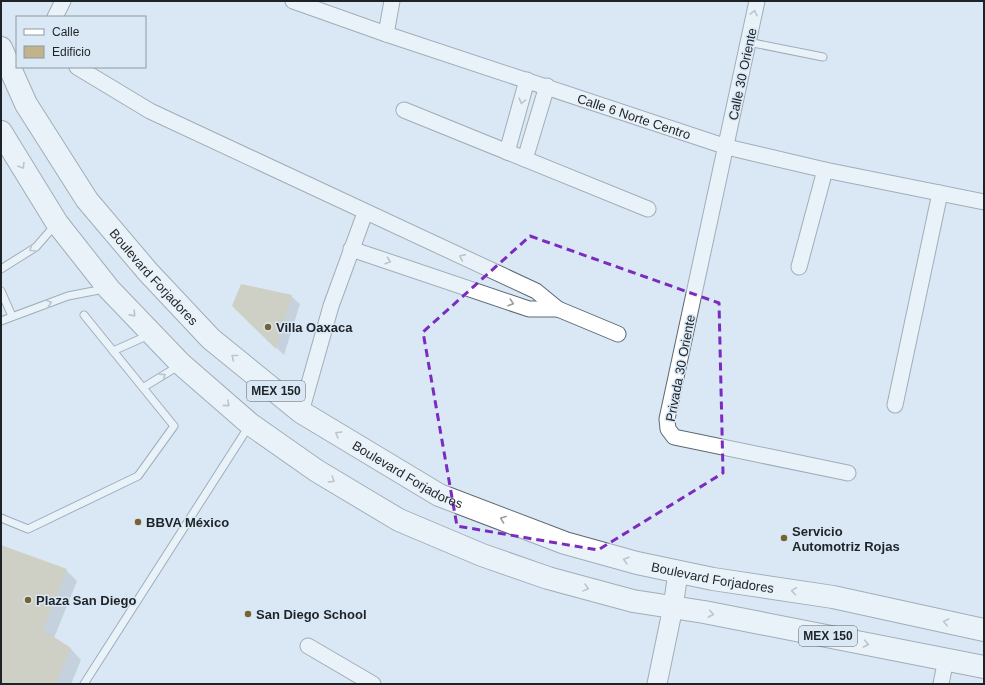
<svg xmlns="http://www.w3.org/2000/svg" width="985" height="685" font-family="Arial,sans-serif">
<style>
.shadow{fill:#0003}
.building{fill:#c3b38c}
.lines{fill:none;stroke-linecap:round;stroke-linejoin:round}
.service-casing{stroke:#5b6872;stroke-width:9}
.minor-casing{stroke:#5b6872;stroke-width:17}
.tertiary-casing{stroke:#5b6872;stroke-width:21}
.primary-casing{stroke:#5b6872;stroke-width:24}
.service{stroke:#fff;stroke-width:7}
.minor{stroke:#fff;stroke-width:15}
.tertiary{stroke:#fff;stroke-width:19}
.primary{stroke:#fff;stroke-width:22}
.oneway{stroke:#9a9c9e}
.marked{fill:none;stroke:#7b2cbf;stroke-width:3;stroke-dasharray:8 5;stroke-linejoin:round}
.poi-dot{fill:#776332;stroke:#d9e8f4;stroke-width:1.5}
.labels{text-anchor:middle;stroke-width:3;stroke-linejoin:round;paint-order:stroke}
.shield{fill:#d9e8f4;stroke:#565e65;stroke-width:1}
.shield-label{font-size:12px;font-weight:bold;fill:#1e2328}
.street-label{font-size:13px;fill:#1e2328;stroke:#d9e8f4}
.poi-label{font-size:13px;font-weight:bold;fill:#1e2328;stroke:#d9e8f4;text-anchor:start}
</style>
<rect width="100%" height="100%" fill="#d9e8f4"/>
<g class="shadow">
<path d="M291,296L300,304L284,355L233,306Z"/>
<path d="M1,546L66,570L77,581L54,638L71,649L81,660L71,684H1Z"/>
</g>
<g class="building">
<path d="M241,284L292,295L276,349L232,306Z"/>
<path d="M1,545L67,569L43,630L71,648L55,684H1Z"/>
</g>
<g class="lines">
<g class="service-casing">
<g id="service">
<path d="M748,42L823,57"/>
<path d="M1,269L36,247L56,224"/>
<path d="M1,291L12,316"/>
<path d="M1,321L68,296L104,289"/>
<path d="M113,351L149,335"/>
<path d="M144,387L180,365"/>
<path d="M1,518L28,529L138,476L174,426L84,315"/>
<path d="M84,684L249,426"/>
</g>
</g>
<g class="minor-casing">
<g id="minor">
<path id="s1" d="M293,1L386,34L727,147L825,170L984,202"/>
<path d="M757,1L667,419L668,429L674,437L848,473"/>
<path d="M55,17L63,1"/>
<path d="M386,34L392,1"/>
<path d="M77,67L150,111L536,291L558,309L618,334"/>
<path d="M404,110L648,209"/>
<path d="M507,152L527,80"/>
<path d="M525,159L547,86"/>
<path d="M351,249L529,309H558"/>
<path d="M799,267L825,170"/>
<path d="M895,405L940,193"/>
<path d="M301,412L331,306L365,213"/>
<path d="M308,646L373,684"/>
<path d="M941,684L946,659"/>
</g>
</g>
<g class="tertiary-casing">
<path id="tertiary" d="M657,684L673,607L678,573"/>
</g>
<g class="primary-casing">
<g id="primary">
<path id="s2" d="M1,48L26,104L87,200L148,272L211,339L301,412L439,495L565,543L637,563L713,579L833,597L984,630"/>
<path d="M1,132L57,223L109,289L181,364L250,424L317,471L399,520L482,555L548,578L633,601L704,612L984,667"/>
</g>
</g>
<use href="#service" class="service"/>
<use href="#minor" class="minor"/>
<use href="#tertiary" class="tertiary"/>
<use href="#primary" class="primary"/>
</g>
<defs><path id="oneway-chevron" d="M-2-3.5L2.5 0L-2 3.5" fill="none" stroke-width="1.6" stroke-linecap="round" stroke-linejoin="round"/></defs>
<g class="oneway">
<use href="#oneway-chevron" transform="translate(754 13) rotate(-78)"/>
<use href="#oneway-chevron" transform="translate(522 101) rotate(105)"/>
<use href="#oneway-chevron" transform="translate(22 166) rotate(58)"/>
<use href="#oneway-chevron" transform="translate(32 249) rotate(145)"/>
<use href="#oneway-chevron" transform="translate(462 257) rotate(-156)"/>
<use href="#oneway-chevron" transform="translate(388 261) rotate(18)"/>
<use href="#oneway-chevron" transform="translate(49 303) rotate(-19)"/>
<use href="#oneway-chevron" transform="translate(511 303) rotate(19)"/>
<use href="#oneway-chevron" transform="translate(133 314) rotate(48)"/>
<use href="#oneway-chevron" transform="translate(234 357) rotate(-141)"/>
<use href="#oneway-chevron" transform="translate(163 376) rotate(-33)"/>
<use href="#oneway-chevron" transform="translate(227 404) rotate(41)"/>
<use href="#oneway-chevron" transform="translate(338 434) rotate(-149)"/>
<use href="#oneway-chevron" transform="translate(332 480) rotate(31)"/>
<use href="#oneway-chevron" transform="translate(503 519) rotate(-159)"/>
<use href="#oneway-chevron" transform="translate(626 560) rotate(-164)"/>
<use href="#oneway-chevron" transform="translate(586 588) rotate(15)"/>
<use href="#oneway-chevron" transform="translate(794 591) rotate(-172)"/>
<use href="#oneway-chevron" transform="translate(711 614) rotate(11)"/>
<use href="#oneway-chevron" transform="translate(946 622) rotate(-168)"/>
<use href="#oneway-chevron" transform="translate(866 644) rotate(11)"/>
</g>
<path d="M0 0H985V685H0ZM530,236L719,303L723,473L598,550L457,526L423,332Z" fill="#d9e8f4" fill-opacity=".55" fill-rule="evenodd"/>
<path class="marked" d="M530,236L719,303L723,473L598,550L457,526L423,332Z"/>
<g class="poi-dot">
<circle cx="268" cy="327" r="4"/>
<circle cx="138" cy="522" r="4"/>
<circle cx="784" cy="538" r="4"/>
<circle cx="28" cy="600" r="4"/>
<circle cx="248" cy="614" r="4"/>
</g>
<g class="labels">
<g class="shield">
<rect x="247" y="381" width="58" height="20" rx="3"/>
<rect x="799" y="626" width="58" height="20" rx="3"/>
</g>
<g class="shield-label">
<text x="276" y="395">MEX 150</text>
<text x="828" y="640">MEX 150</text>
</g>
<g class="street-label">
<text transform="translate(742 74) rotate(-78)" y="5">Calle 30 Oriente</text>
<text dy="5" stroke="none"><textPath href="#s1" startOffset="360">Calle 6 Norte Centro</textPath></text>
<text dy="5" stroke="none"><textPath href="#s2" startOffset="277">Boulevard Forjadores</textPath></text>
<text transform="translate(680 368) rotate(-79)" y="5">Privada 30 Oriente</text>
<text dy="5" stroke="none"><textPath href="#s2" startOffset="601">Boulevard Forjadores</textPath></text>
<text dy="5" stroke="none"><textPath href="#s2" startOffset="925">Boulevard Forjadores</textPath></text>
</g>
<g class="poi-label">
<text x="276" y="332">Villa Oaxaca</text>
<text x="146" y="527">BBVA México</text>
<text x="792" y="536">Servicio<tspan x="792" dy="15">Automotriz Rojas</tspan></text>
<text x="36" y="605">Plaza San Diego</text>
<text x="256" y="619">San Diego School</text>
</g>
</g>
<rect width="985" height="685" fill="none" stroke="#1e2328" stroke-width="4"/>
<rect x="16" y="16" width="130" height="52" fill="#d9e8f4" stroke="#8e99a2"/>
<rect x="24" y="29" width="20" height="6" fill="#ffffff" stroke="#8e99a2"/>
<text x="52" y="36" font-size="12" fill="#1e2328">Calle</text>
<rect x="24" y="46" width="20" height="12" fill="#c3b38c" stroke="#8e99a2"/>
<text x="52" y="56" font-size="12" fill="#1e2328">Edificio</text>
</svg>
